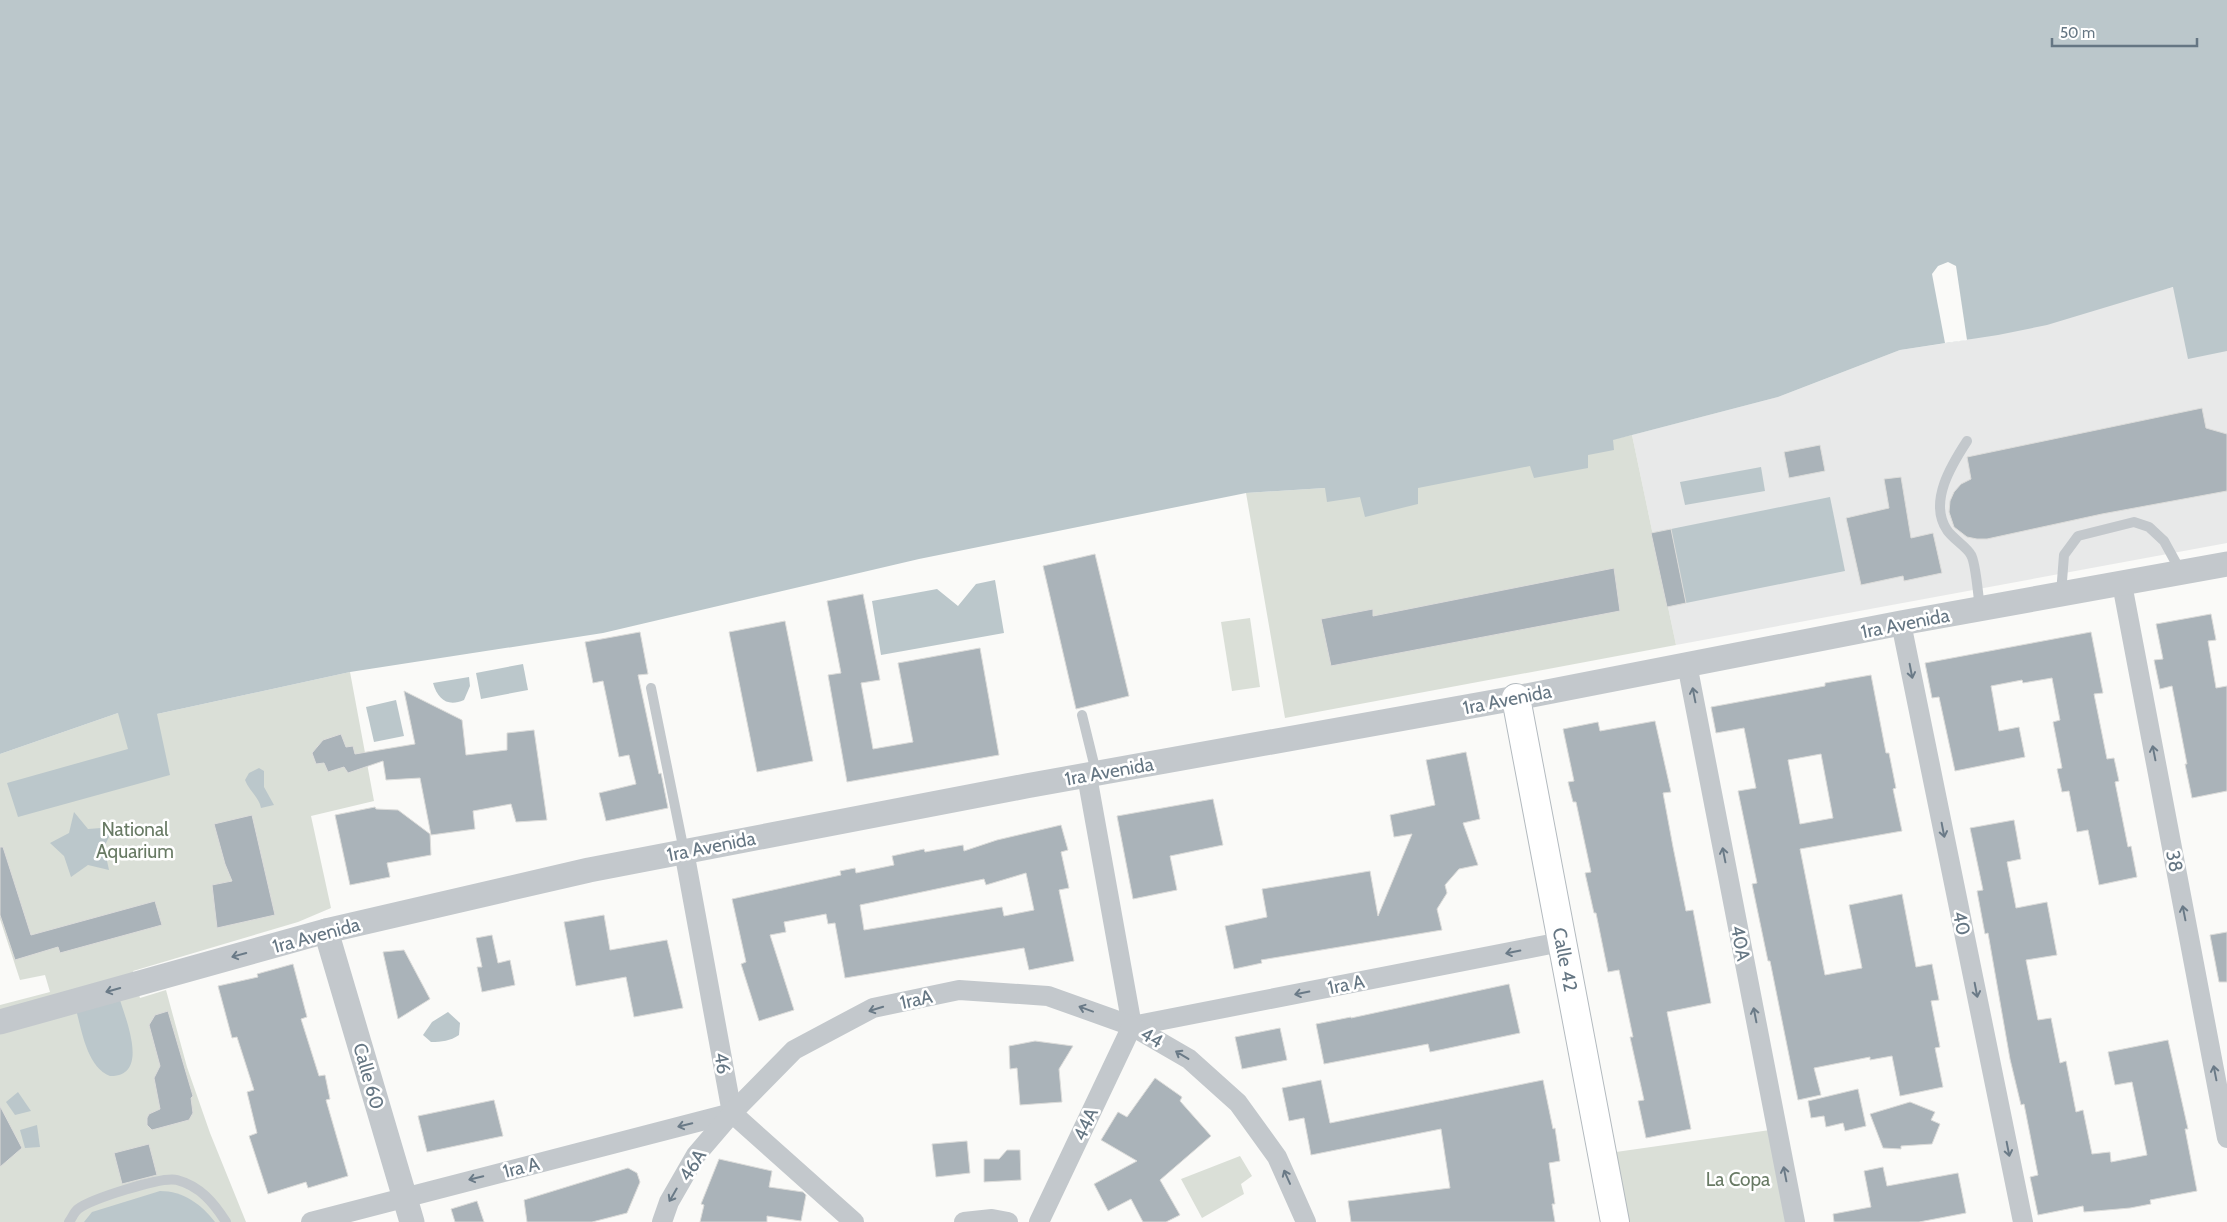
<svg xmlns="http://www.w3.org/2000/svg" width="2227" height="1222" font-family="Cabin,sans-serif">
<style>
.built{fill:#e8e9e9}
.green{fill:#dadfd7}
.water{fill:#bbc7cb}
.pier{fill:#fafaf8}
.building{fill:#aab3b9;stroke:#dcdcda;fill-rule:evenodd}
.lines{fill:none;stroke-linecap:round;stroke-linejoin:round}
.secondary-casing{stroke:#b3babf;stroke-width:30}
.service{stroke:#c3c8cc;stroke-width:10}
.minor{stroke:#c3c8cc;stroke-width:20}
.tertiary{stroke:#c3c8cc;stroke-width:25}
.secondary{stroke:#fff;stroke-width:28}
.oneway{stroke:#6a7a87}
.labels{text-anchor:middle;stroke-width:5;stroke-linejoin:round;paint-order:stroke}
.street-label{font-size:19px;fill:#657683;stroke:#fff}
.park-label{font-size:19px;fill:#687a64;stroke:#fff}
</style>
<rect width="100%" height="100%" fill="#fafaf8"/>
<path class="built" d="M2227,276V543L1676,645L1632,435L1778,397L1900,350L1967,340L2174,287Z"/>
<g class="green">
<path d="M1632,435L1676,645L1285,718L1246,493L1325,488L1614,439Z"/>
<path d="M1250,618L1260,687L1232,691L1221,622Z"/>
<path d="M350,672L374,801L311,816L331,908L298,922L133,971L140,998L166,990L187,1067L210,1133L246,1222H0V1005L50,992L45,975L20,980L0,919V754L118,713L157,714Z"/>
<path d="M1777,1129L1795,1222H1615L1602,1154Z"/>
<path d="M1240,1156L1252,1176L1241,1184L1244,1194L1202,1218L1181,1179Z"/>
</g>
<g class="water">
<path d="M0,0H2227V351L2188,359L2173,287L2047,325L1998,335L1900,350L1778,397L1613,440L1614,450L1588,455V468L1534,478L1530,466L1418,488V504L1365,517L1360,497L1327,502L1325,488L1246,493L919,559L603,633L350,672L157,714L170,775L18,817L7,783L128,749L118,713L0,754Z"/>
<path d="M1761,467L1765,491L1685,505L1680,482Z"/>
<path d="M1830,497L1845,571L1686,603L1671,529Z"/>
<path d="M995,580L1004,633L881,655L872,601L937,589L958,606L976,584Z"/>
<path d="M523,664L528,690L481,699L476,673Z"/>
<path d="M469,677L470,686L464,700C448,707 438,700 433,683Z"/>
<path d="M396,700L404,736L374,742L366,707Z"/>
<path d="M259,768L264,771V787L274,805L261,808C259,797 249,791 245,780L249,773Z"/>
<path d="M74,812L88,829L114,827L104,847L109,870L88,865L71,877L64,856L50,843L69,833Z"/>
<path d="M120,1000C126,1020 150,1077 110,1076C87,1067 82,1031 76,1010Z"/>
<path d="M448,1012L460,1023L459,1035C450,1041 442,1042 431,1042L423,1035L432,1022Z"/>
<path d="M18,1092L31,1111L15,1115L6,1102Z"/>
<path d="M37,1125L40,1147L25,1148L20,1130Z"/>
<path d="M160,1191C183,1191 201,1204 215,1222H84L92,1212Z"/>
</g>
<path class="pier" d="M1948,262L1956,266L1967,340L1945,343L1932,274L1938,266Z"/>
<g class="building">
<path d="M2202,408L2206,428L2227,434V491L2102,514L1987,539H1977L1967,537L1954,527L1949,512L1950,501L1954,492L1961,484L1971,479L1967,457Z"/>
<path d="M1820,445L1825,471L1789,478L1784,452Z"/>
<path d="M1901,477L1911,538L1933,533L1942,573L1904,581L1903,576L1861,585L1846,518L1889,508L1884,479Z"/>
<path d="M1671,529L1686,603L1667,607L1651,533Z"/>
<path d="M1095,554L1129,696L1076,709L1043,566Z"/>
<path d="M1614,568L1620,611L1331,666L1321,619L1373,609V616Z"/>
<path d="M863,594L880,680L861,683L873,749L913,742L898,663L980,648L999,755L847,782L828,675L841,673L827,601Z"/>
<path d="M2211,614L2216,640L2208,641L2216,688L2227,686V791L2192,798L2185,764H2187L2172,686L2160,689L2154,660L2163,659L2156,624Z"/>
<path d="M785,621L813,761L757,772L729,632Z"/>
<path d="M640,632L648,674L638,675L659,774L661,773L668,808L606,821L599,793L636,784L629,755L619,757L603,681L593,683L585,642Z"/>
<path d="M2091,632L2103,693L2094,694L2107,759L2114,758L2119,781L2115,782L2128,847L2131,846L2137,877L2099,885L2088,830L2077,832L2069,791L2062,792L2057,769L2062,768L2053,722L2060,720L2052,678L2023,683L2022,680L1991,686L1999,731L2019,727L2025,757L1955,771L1939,697L1932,698L1925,663Z"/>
<path d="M1871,675L1886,753H1889L1896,788L1893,789L1902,831L1800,849L1825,975L1862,968L1849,905L1902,894L1916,967L1932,964L1939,1000L1931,1001L1940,1047L1935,1048L1943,1087L1900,1096L1892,1056L1870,1060V1057L1814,1068L1821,1095L1798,1100L1770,961H1768L1752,884L1757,883L1738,791L1756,788L1744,728L1716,733L1711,707L1825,686V683ZM1821,754L1833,818L1800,824L1788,760Z"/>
<path d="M404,691L462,720L466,755L507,750V733L534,730L547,820L516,822L511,804L473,811L475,829L431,835L420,778L386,780L383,761L348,773L344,767L328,772L324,763L316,764L312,753L323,740L341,734L346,747L353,746L355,754L415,744Z"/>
<path d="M1655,721L1671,792L1663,793L1673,847L1686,911L1693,910L1711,1003L1667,1012L1691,1129L1646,1138L1638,1101L1644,1100L1630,1037H1633L1619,970L1608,972L1596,913H1594L1585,873L1591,872L1576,802H1573L1568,782L1574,781L1563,729L1598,722L1600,731Z"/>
<path d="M1466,752L1480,819L1463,823L1478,865L1459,869L1445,885L1447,893L1437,909L1442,930L1261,960L1262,963L1234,969L1225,926L1267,917L1262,889L1370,871L1378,916L1412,834L1394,837L1390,815L1435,805L1426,760Z"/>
<path d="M1213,799L1223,845L1170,856L1177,890L1133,899L1117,816Z"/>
<path d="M375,807L376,809L398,810L430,834L431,855L387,863L390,877L350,885L335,815Z"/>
<path d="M252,815L275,915L217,928L212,885L232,881L225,864L214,824Z"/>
<path d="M2014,820L2021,859L2007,862L2016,908L2047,902L2057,955L2026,960L2038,1020L2051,1018L2060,1063L2066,1061L2076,1112L2083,1110L2092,1154L2110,1152L2111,1162L2147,1155L2132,1082L2115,1085L2108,1052L2168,1040L2188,1129H2185L2197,1191L2150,1200L2151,1204L2130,1208L2084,1212L2083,1206L2038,1215L2030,1177L2038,1175L2024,1104L2021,1105L2010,1059L1988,933L1985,934L1977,891L1983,890L1970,828Z"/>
<path d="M1061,825L1068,850L1061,852L1069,888L1059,890L1074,961L1029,970L1024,948L845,978L835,923L828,924L826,914L784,922L786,932L770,935L794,1010L759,1021L741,964L746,962L732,899L841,875L840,871L855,868L856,873L894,865L892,856L924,849L925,852L963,845L964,851L997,840ZM1026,873L1034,910L1004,916L1002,907L864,930L860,905L984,879L986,885Z"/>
<path d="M0,847H3L31,935L155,901L162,925L60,953L58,947L15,960L0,915Z"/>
<path d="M604,915L610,950L667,940L683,1008L634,1017L626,977L576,986L564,922Z"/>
<path d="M2227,932V982H2219L2210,935Z"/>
<path d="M492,935L498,963L510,960L515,985L482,992L477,967H482L476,938Z"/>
<path d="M404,950L430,999L398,1019L383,952Z"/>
<path d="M293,964L307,1017L301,1019L319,1076L325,1075L330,1099L326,1100L348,1176L308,1188L306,1182L268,1194L249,1136L257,1133L247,1092L254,1090L237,1037L232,1038L218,986L258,977L257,974Z"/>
<path d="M1509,984L1520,1033L1430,1052L1428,1044L1324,1064L1316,1024L1351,1017V1018Z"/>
<path d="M168,1011L193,1096L191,1098L193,1113L189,1120L152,1130L147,1125V1118L149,1114L160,1109L154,1078L160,1066L149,1025L155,1015Z"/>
<path d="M1280,1028L1287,1060L1242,1069L1235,1037Z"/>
<path d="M1035,1041L1073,1046L1059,1069L1062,1102L1020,1105L1017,1068L1010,1069L1009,1046Z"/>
<path d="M1155,1078L1182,1097L1180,1101L1211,1136L1160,1180L1180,1215L1166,1222H1143L1131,1199L1108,1211L1094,1184L1137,1161L1101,1140L1118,1112L1127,1117Z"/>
<path d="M1321,1080L1330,1123L1543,1080L1553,1129L1555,1128L1560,1161L1549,1163L1555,1204H1552L1555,1222H1351L1348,1201L1450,1188L1441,1129L1311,1155L1304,1118L1289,1121L1282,1088Z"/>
<path d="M1858,1089L1866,1126L1845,1131L1843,1123L1826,1127L1824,1116L1811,1118L1808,1101Z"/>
<path d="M494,1100L503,1136L427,1152L418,1116Z"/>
<path d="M1910,1102L1935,1112L1931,1120L1940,1124L1932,1144L1901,1146V1149L1883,1148L1870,1114Z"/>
<path d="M0,1106L22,1148L0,1167Z"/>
<path d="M967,1141L970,1173L936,1177L932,1144Z"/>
<path d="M149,1144L157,1175L122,1184L114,1153Z"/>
<path d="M1007,1150H1020L1021,1180L984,1182V1159H999Z"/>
<path d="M719,1159L772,1171L769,1187L803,1192L806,1195L801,1221L767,1216V1222H700L704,1205L701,1204Z"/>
<path d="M1883,1167L1887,1186L1958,1173L1966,1213L1919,1222H1834L1833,1214L1871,1207L1864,1171Z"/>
<path d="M628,1168L637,1173L640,1182L627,1213L592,1222H527L524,1200Z"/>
<path d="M477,1201L484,1222H455L451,1209Z"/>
</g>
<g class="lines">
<g class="secondary-casing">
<g id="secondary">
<path id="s1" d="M1516,698L1615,1222"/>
</g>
</g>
<g class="service">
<path d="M1967,441C1952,464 1928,502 1947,530C1952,538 1968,548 1971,555C1976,563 1978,596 1980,608"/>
<path d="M2061,594L2064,555L2078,536L2134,522L2149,527L2164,541L2181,572"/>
<path d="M651,688L684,851"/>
<path d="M1082,715L1096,772"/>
<path d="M69,1222C72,1218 74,1212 78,1209C91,1199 162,1176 177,1180C200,1186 214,1203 226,1222"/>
</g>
<g class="minor">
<path d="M2122,584L2227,1138"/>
<path d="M1901,623L2023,1222"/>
<path d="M1687,664L1795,1222"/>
<path d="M1087,776L1132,1026"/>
<path d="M684,851L732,1113L854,1222"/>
<path d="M1132,1026L1561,942"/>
<path d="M311,1222L732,1113"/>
<path d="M662,1222L669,1202L696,1155L732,1113L794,1050L873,1008L959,990L1048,996L1132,1026L1189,1059L1238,1103L1277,1157L1306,1222"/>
<path d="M964,1222L992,1219L1008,1222"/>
<path d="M1039,1222L1132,1026"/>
</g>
<g class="tertiary">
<path d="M326,931L412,1222"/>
<path d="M0,1022L326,931L589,870L1026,786L1516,698L1901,623L2227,564"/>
</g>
<use href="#secondary" class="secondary"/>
</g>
<defs><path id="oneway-shaft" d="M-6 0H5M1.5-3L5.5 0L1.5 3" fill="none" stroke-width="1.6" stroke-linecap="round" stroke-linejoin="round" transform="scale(1.25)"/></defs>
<g class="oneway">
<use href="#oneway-shaft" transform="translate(1911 671) rotate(79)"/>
<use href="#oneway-shaft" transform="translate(1694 695) rotate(-101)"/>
<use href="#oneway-shaft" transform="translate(2154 753) rotate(-101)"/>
<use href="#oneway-shaft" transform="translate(1943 830) rotate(79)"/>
<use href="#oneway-shaft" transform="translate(1724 855) rotate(-101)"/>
<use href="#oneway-shaft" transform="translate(2184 913) rotate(-101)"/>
<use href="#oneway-shaft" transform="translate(1513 952) rotate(169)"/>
<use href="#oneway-shaft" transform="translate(239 955) rotate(165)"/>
<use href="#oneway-shaft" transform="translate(113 990) rotate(164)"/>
<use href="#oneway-shaft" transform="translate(1976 990) rotate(79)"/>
<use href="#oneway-shaft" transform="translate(1302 993) rotate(169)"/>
<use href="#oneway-shaft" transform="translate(876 1009) rotate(163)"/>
<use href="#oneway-shaft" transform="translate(1086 1009) rotate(-160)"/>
<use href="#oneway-shaft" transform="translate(1755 1015) rotate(-101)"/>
<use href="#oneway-shaft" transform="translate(1182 1055) rotate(-149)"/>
<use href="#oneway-shaft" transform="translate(2215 1073) rotate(-101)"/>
<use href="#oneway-shaft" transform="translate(685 1125) rotate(166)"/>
<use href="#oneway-shaft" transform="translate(2008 1149) rotate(79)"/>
<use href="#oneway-shaft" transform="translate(1785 1174) rotate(-101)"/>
<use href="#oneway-shaft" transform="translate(1287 1177) rotate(-114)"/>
<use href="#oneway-shaft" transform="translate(476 1178) rotate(166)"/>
<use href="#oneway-shaft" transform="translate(673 1195) rotate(120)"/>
</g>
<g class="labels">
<g class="street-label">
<text transform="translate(1905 623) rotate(-11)" y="7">1ra Avenida</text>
<text transform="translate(1507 699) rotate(-11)" y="7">1ra Avenida</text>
<text transform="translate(1109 771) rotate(-10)" y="7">1ra Avenida</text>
<text transform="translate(711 846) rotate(-11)" y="7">1ra Avenida</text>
<text transform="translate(2175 861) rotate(79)" y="7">38</text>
<text transform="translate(1962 923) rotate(79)" y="7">40</text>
<text transform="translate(316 935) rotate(-15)" y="7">1ra Avenida</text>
<text transform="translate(1741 943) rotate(79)" y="7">40A</text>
<text dy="7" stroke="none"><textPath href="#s1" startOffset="266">Calle 42</textPath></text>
<text transform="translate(1346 984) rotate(-11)" y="7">1ra A</text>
<text transform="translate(916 999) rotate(-12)" y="7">1raA</text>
<text transform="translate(1152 1037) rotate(30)" y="7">44</text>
<text transform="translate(723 1063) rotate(80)" y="7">46</text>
<text transform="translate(369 1076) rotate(74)" y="7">Calle 60</text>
<text transform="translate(1085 1124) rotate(-65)" y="7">44A</text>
<text transform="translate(692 1165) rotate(-57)" y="7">46A</text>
<text transform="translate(521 1167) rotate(-14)" y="7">1ra A</text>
</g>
<g class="park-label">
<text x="135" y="836">National<tspan x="135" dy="22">Aquarium</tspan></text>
<text x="1738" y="1186">La Copa</text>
</g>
</g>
<path d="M2052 38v8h145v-8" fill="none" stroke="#657683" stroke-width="2.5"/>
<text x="2060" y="38" font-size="15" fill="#657683" stroke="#ffffff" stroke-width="4" paint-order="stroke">50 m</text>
</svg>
